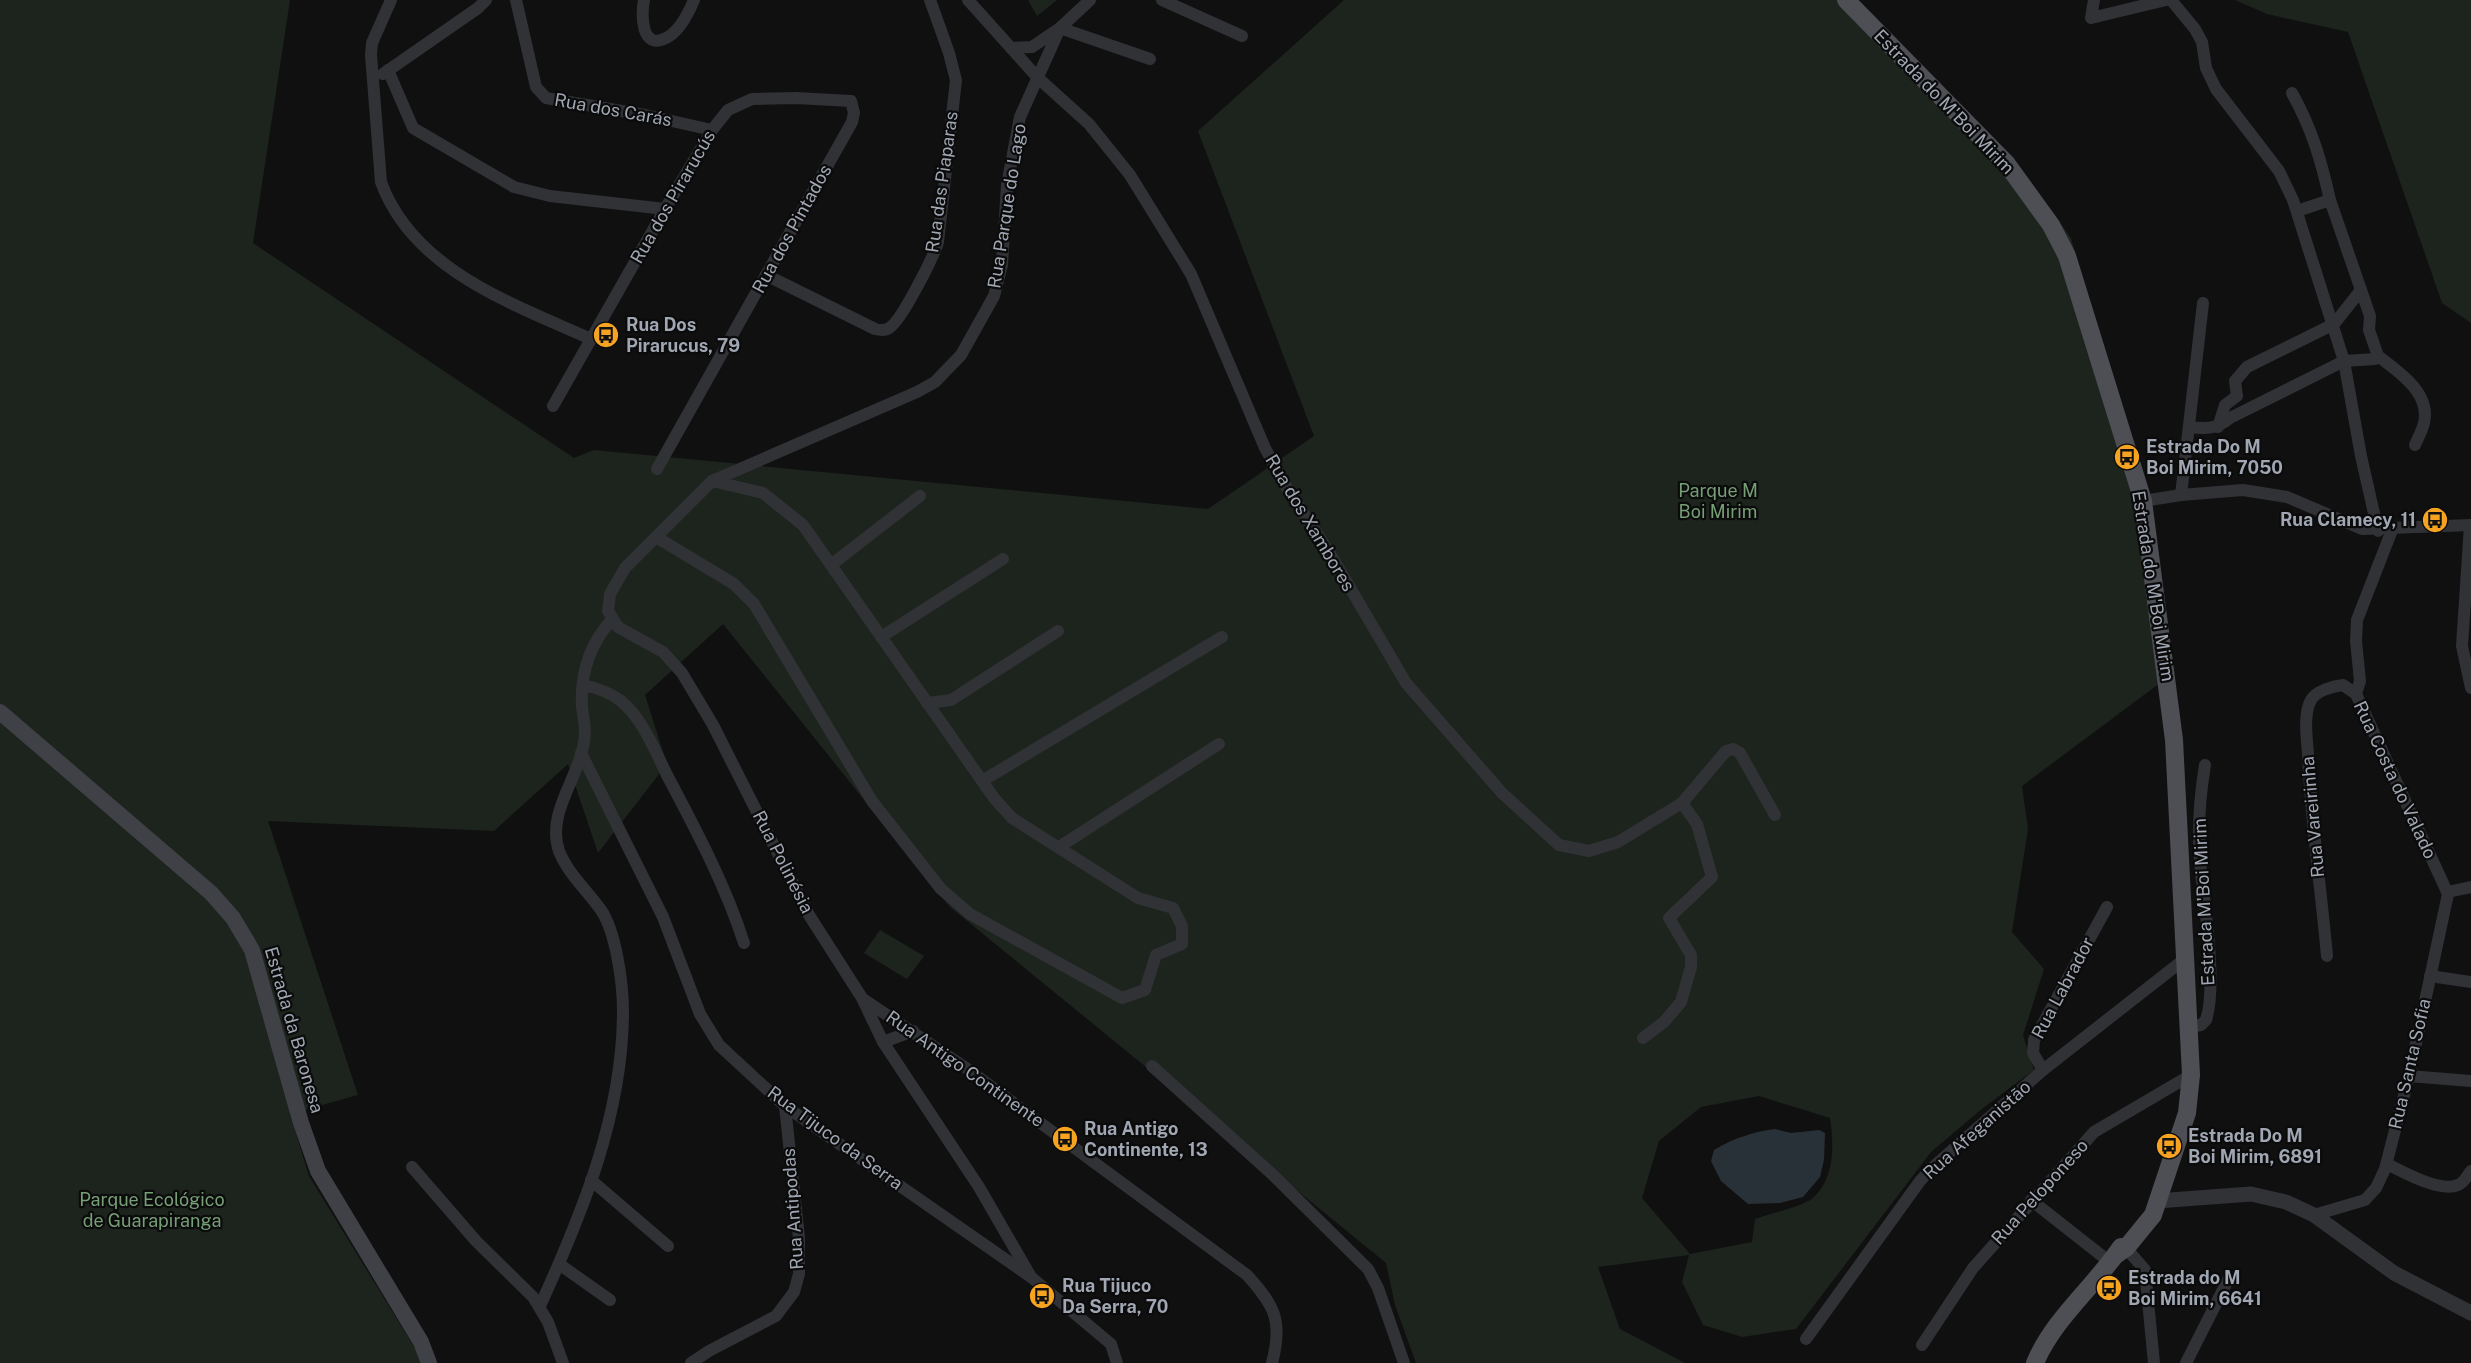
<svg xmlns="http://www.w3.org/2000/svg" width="2471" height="1363" font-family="'Public Sans',sans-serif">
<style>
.green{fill:#1c241d;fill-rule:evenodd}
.water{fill:#283137}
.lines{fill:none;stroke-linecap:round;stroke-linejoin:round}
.minor{stroke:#313236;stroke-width:12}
.tertiary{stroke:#313236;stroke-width:15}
.secondary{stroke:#3f4146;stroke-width:16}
.primary{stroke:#4d4f55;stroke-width:18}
.labels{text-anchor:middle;stroke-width:4.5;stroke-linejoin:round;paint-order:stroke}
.street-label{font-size:18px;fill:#a0a7b3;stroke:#0b0b0c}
.poi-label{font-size:18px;font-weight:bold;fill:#a0a7b3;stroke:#0b0b0c;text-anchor:start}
.park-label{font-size:18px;fill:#769f76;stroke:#0b0b0c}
</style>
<rect width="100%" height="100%" fill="#101011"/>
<g class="green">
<path d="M0,0H290L253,243L574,458L594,450L1208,509L1314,436L1198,131L1344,0H1850L2014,158L2071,238L2143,501L2168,677L2022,786L2028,829L2012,932L2044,969L2023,1035L2034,1070L1983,1108L1931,1152L1796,1329L1742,1337L1703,1325L1682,1282L1689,1255L1598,1267L1620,1329L1685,1363H1416L1395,1305L1386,1263L950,907L723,624L645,695L667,764L598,853L568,764L494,831L268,821L358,1095L290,1114L309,1176L424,1363H0ZM1759,1096L1830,1118C1834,1145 1835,1178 1813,1198C1806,1205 1766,1215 1755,1219L1752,1242L1690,1254L1642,1198L1659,1141L1701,1107Z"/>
<path d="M1028,0H1057L1037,16Z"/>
<path d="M2235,0H2471V323L2442,303L2348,32L2267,14Z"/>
<path d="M880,930L924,956L907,979L864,953Z"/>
</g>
<path class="water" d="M1775,1129L1791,1133L1819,1130L1825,1133L1824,1160L1820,1177L1803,1197L1780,1203L1748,1204L1721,1181L1711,1161L1714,1150C1734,1138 1753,1132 1775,1129Z"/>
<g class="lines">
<g class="minor">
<path d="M391,0L372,43L371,55L381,182C413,270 513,304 591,339"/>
<path d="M516,0L536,87L546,98L645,115L712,130"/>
<path d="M644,0C641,14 641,51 666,38C679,32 689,12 694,0"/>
<path d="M968,0L1037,77L1089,124L1130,175L1191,274L1265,448L1285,485L1329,552L1406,683L1502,793L1559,845L1589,851L1618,842L1682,803L1726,751L1733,749L1740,753L1775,815"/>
<path d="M1162,0L1242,36"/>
<path d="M2094,0L2091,18L2166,0"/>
<path d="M2171,0L2195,29L2202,42L2206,68L2216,89L2279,171L2293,200L2344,361L2361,456L2378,531"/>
<path d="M1011,48L1032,47L1060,28L1150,59"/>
<path d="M388,70L413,128L514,187L550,196L665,209"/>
<path d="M383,74L478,8L486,0"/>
<path d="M2292,93C2312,129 2321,160 2330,200L2297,211"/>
<path d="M766,275L875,329C879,330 885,331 889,328C901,322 934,256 938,242L956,80L949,53L930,0"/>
<path d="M2378,356C2399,372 2431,393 2424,423C2422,431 2418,438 2415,445"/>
<path d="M553,406L665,209L712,130L728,110L752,99L796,98L851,101L854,113L852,122L657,469"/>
<path d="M2189,427C2207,429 2216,429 2230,418L2344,361L2375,359L2378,356L2369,330L2370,316L2330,200"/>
<path d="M2218,427L2225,405L2237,396L2235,381L2247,367L2334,324L2361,290"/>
<path d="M2181,495L2203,303"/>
<path d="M2143,501L2181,495L2243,490L2287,497L2362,529L2471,525"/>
<path d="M2470,525L2462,646L2471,688"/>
<path d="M656,537L734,584L754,604L872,801L941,889L970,914L1122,998L1145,990L1156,955L1182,944V926L1173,908L1138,898L1012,818L994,798L803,525L763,493L712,481"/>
<path d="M831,565L920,496"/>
<path d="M881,637L1003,559"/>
<path d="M583,685C597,688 610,692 621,701C643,719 655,751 667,775C696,830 725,884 744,943"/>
<path d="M2356,694L2360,681L2356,641L2357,620L2392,530"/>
<path d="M927,703L951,700L1058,631"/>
<path d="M581,753L663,917L700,1014L719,1045L785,1106L1031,1277L1111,1344L1117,1363"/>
<path d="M982,781L1222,637"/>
<path d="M1059,847L1219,744"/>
<path d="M2327,956C2321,889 2311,822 2308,754C2307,739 2303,714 2311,700C2316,691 2333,686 2343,685L2356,694L2448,894"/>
<path d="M2430,976L2471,982"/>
<path d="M863,999L966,1068L1247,1275C1275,1306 1283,1321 1272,1363"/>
<path d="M2190,1027L2201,1025L2206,1020C2217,987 2205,908 2201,872C2197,835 2199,801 2205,765"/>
<path d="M1643,1038L1664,1022L1681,1002L1691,967V955L1669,918L1712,877L1697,824L1682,803"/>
<path d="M883,1042L913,1031"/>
<path d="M1152,1066L1272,1174L1368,1269L1378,1288L1404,1363"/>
<path d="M2043,1070L2033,1053L2034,1040L2107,907"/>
<path d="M2409,1076L2471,1081"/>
<path d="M2387,1164C2404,1172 2440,1193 2458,1185C2464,1183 2467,1176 2471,1171"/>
<path d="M412,1167L476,1241L533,1297L548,1322L563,1363"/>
<path d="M591,1180L668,1246"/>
<path d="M2031,1200L2111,1263"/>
<path d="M2314,1215L2365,1200L2376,1188L2385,1169L2409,1076L2448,894L2452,891L2471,887"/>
<path d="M2126,1248L2145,1270L2154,1363"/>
<path d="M559,1264L610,1300"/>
<path d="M1031,1277L979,1187L883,1042L862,998L809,915L713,725L682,673L663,652L618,627L608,611L610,594L625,568L712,481L917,392L935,382L961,355L994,296L1002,265L1007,185L1020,117L1060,28L1090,0"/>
<path d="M540,1306C582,1214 623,1114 623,1011C623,984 616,932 601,910C587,890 568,874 559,851C546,813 579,778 584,742C587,729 583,719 582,706C580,673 591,643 612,619"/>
<path d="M1806,1339L1920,1181L1932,1168L2043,1070L2186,958"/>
<path d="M1922,1345L1973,1268L2094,1132L2191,1075"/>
<path d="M691,1363L709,1351L776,1316L794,1292L799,1274V1238L785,1106"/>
<path d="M2186,1363L2229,1278"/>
</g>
<path class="tertiary" d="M2157,1201L2251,1194L2286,1202L2314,1215L2394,1273L2471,1313"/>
<path class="secondary" d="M0,712L211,893L233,918L252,950L301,1123L318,1171L421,1342L429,1363"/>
<g class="primary">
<path d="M1846,0L2006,163L2051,225L2067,256L2143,501L2174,740L2191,1075L2187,1113L2153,1215L2126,1248L2116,1255"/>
<path d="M2035,1363C2054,1318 2095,1286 2121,1247"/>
</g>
</g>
<defs>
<g id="bus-disc" transform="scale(1.35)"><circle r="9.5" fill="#f7a322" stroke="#0b0b0c"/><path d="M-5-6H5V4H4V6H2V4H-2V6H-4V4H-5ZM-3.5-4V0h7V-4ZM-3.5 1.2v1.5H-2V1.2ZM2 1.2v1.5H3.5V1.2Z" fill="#111"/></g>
</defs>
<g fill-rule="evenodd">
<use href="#bus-disc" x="606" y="335"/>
<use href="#bus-disc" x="2127" y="457"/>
<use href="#bus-disc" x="2435" y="520"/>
<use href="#bus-disc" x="1065" y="1139"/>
<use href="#bus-disc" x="2169" y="1146"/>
<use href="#bus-disc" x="2109" y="1288"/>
<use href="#bus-disc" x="1042" y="1296"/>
</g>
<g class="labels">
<g class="street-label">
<text transform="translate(1944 102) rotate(46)" y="6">Estrada do M'Boi Mirim</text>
<text transform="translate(613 110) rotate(10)" y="6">Rua dos Carás</text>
<text transform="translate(942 182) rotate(-82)" y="6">Rua das Piaparas</text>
<text transform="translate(673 197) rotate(-60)" y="6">Rua dos Pirarucús</text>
<text transform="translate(1007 206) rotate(-81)" y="6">Rua Parque do Lago</text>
<text transform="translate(792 229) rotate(-61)" y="6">Rua dos Pintados</text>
<text transform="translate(1310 523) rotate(59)" y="6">Rua dos Xambores</text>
<text transform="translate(2153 586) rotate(81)" y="6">Estrada do M'Boi Mirim</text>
<text transform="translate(2395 780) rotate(65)" y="6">Rua Costa do Valado</text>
<text transform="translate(2313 817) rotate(-95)" y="6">Rua Vareirinha</text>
<text transform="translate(783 862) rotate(63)" y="6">Rua Polinésia</text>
<text transform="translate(2204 902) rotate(-93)" y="6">Estrada M'Boi Mirim</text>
<text transform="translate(2063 988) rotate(-62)" y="6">Rua Labrador</text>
<text transform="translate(294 1030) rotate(74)" y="6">Estrada da Baronesa</text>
<text transform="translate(2410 1064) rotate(-77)" y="6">Rua Santa Sofia</text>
<text transform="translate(965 1069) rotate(35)" y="6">Rua Antigo Continente</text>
<text transform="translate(1977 1130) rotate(-42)" y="6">Rua Afeganistão</text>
<text transform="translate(835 1138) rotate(36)" y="6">Rua Tijuco da Serra</text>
<text transform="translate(2040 1192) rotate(-48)" y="6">Rua Peloponeso</text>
<text transform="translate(793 1209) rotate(-94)" y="6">Rua Antipodas</text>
</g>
<g class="poi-label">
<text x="626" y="331">Rua Dos<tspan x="626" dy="21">Pirarucus, 79</tspan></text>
<text x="2146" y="453">Estrada Do M<tspan x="2146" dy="21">Boi Mirim, 7050</tspan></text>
<text x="2416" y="526" text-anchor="end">Rua Clamecy, 11</text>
<text x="1084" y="1135">Rua Antigo<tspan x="1084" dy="21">Continente, 13</tspan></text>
<text x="2188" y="1142">Estrada Do M<tspan x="2188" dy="21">Boi Mirim, 6891</tspan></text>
<text x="2128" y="1284">Estrada do M<tspan x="2128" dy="21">Boi Mirim, 6641</tspan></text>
<text x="1062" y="1292">Rua Tijuco<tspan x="1062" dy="21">Da Serra, 70</tspan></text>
</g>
<g class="park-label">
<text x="1718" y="497">Parque M<tspan x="1718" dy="21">Boi Mirim</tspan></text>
<text x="152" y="1206">Parque Ecológico<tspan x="152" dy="21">de Guarapiranga</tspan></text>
</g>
</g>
</svg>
